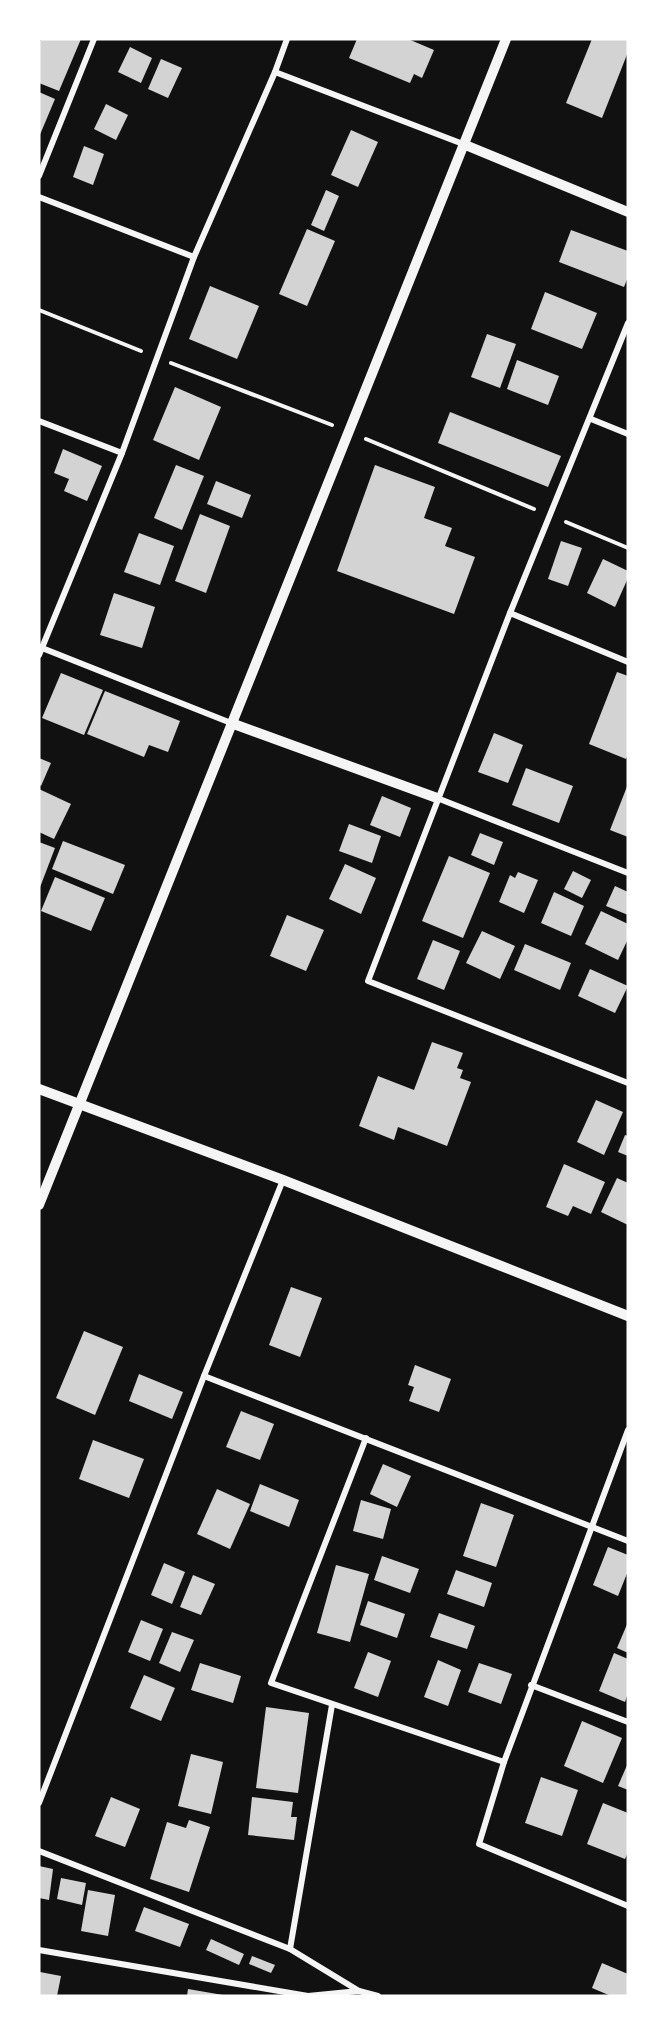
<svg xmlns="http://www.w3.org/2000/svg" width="667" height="2035" font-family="'Public Sans',sans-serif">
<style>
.building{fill:#d3d3d3}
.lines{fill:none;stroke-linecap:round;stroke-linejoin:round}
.path{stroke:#f5f5f5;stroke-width:4}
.minor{stroke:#f5f5f5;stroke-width:6}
.tertiary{stroke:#f5f5f5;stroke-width:10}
</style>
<rect width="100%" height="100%" fill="#111"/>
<g class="building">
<path d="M41,39H81L59,91L39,83V44Z"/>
<path d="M357,39H408L434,50L422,78L414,74L410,83L349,58Z"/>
<path d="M592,39H628V52L602,118L566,103Z"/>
<path d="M130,47L152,58L141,83L118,72Z"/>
<path d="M161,59L182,68L168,98L148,89Z"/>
<path d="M39,92L55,99L39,137Z"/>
<path d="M106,104L128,115L116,140L94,129Z"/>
<path d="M351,130L378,142L358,187L331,175Z"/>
<path d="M84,146L104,154L93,185L73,177Z"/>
<path d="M326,190L339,196L324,231L311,225Z"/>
<path d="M307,229L335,241L307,306L279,294Z"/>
<path d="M571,230L628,251V277L624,287L559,262Z"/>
<path d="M210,286L259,306L237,359L189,339Z"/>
<path d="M545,292L597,313L582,349L531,329Z"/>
<path d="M487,334L516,344L500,388L471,377Z"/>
<path d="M517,360L559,376L548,405L507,389Z"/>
<path d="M175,387L221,407L199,460L153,440Z"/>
<path d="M450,412L561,456L548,487L438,443Z"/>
<path d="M63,449L102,466L87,501L64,491L69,479L54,473Z"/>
<path d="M176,465L204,476L182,530L154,518Z"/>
<path d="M375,465L435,487L424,518L452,528L445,546L475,557L454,614L337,571Z"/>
<path d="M216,481L251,495L242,518L207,504Z"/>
<path d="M200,514L230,526L206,593L175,581Z"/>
<path d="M139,533L174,546L160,585L124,572Z"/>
<path d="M561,541L582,548L568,586L548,579Z"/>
<path d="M603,559L628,571V578L615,607L587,593Z"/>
<path d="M114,593L155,607L142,648L100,635Z"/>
<path d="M617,672L628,676V754L626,759L589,744Z"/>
<path d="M61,673L103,690L84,735L42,718Z"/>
<path d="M105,691L180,721L168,752L149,745L144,757L87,734Z"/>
<path d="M494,733L523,745L508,783L478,772Z"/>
<path d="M39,758L51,763L41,786L39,784Z"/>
<path d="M526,768L573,786L559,823L512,805Z"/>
<path d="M628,784V837L610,830Z"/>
<path d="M39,789L71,804L54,839L39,832Z"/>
<path d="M382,796L411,808L400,837L370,825Z"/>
<path d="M349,824L381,836L372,863L339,851Z"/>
<path d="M480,833L503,842L494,865L471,855Z"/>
<path d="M63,841L125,865L113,894L52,869Z"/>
<path d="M39,842L55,848L39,890Z"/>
<path d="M449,856L490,873L463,938L422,921Z"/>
<path d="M345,864L376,878L361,914L329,899Z"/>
<path d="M573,871L591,880L582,898L564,889Z"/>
<path d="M518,872L538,880L524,913L499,902L510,875L515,878Z"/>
<path d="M55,877L105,898L91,931L41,911Z"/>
<path d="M615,886L628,892V915L606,906Z"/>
<path d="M554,892L584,906L571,936L541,923Z"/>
<path d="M601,911L628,924V939L618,960L585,944Z"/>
<path d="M287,915L324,930L306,971L270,956Z"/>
<path d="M482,931L515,946L500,979L466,963Z"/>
<path d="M433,940L460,951L444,990L417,979Z"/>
<path d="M525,944L571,963L560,990L514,970Z"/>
<path d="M590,969L628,986L615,1013L578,996Z"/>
<path d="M432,1042L463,1053L457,1068L463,1070L460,1078L471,1082L447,1146L398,1127L394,1140L359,1126L378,1076L414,1090Z"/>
<path d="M596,1100L623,1112L604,1155L577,1142Z"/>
<path d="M625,1135L628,1136V1156L618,1152Z"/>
<path d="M564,1164L605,1182L591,1214L573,1206L568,1216L546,1207Z"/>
<path d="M617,1178L628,1183V1225L601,1212Z"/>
<path d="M291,1287L322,1298L300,1357L269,1345Z"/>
<path d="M84,1331L123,1347L95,1415L56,1398Z"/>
<path d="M415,1365L451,1379L439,1412L409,1401L414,1387L408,1385Z"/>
<path d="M139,1374L183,1392L172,1419L129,1401Z"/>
<path d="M241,1411L274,1424L260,1460L226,1447Z"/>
<path d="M93,1440L144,1459L129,1498L79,1479Z"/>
<path d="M383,1464L411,1476L397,1507L370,1494Z"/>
<path d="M260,1484L299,1500L289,1527L250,1511Z"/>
<path d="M217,1489L250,1504L230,1549L197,1534Z"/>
<path d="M361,1500L391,1509L383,1539L353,1531Z"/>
<path d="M481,1503L514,1515L496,1567L463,1556Z"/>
<path d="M608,1547L628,1555V1571L618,1596L593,1585Z"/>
<path d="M382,1556L419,1569L410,1593L374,1580Z"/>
<path d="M164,1563L185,1572L172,1604L151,1595Z"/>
<path d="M336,1565L369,1574L350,1642L317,1633Z"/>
<path d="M456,1570L492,1583L484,1607L447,1594Z"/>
<path d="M193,1575L215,1584L201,1615L180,1607Z"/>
<path d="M368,1601L405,1614L397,1638L360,1625Z"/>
<path d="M439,1613L475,1626L467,1649L430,1637Z"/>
<path d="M141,1620L163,1629L150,1661L128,1652Z"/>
<path d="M628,1622V1653L617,1648Z"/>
<path d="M172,1632L194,1640L180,1672L159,1663Z"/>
<path d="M368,1652L391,1661L378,1697L354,1688Z"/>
<path d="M614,1653L628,1659V1693L625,1702L599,1691Z"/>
<path d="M438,1660L461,1670L448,1706L424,1697Z"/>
<path d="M200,1663L241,1676L233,1703L191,1690Z"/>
<path d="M479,1663L512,1674L501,1704L468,1692Z"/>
<path d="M144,1675L175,1688L161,1721L130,1708Z"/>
<path d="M266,1707L309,1713L298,1793L256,1788Z"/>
<path d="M582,1721L622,1738L603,1783L564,1766Z"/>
<path d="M191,1754L223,1762L211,1814L178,1806Z"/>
<path d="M628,1763V1790L618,1786Z"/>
<path d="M541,1777L578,1790L562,1836L525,1823Z"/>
<path d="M111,1797L140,1809L125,1847L95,1836Z"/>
<path d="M252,1797L293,1802L291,1817H297L294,1840L248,1835Z"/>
<path d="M603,1803L628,1813V1852L625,1859L587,1844Z"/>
<path d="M189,1820L210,1827L189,1892L150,1879L167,1822L186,1828Z"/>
<path d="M39,1866L53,1869L49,1900L39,1898Z"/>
<path d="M61,1878L86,1883L82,1905L57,1899Z"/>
<path d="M88,1890L115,1895L108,1936L81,1931Z"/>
<path d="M144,1907L189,1924L180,1947L135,1931Z"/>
<path d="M211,1939L244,1954L239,1965L206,1950Z"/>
<path d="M252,1956L275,1965L271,1973L249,1964Z"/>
<path d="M602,1963L628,1974V1996H611L592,1988Z"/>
<path d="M40,1972L61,1976L57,1996H39Z"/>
<path d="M188,1989L223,1995V1996H187Z"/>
</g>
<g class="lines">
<g class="path">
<path d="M39,310L141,351"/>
<path d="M171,363L332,425"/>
<path d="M366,439L534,509"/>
<path d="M566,522L628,548"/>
</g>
<g class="minor">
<path d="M275,72L463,144"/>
<path d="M39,176L94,39"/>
<path d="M39,197L194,257"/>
<path d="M628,323L510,613L368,981L628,1083"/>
<path d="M591,419L628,434"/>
<path d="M39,421L122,453"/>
<path d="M510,613L628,662"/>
<path d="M42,648L231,723"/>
<path d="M39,655L122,453L194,257L275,72L287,39"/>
<path d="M437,798L628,873"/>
<path d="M204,1376L628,1541"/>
<path d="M628,1430L504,1762L479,1844L628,1906"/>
<path d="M366,1438L271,1683L504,1762"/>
<path d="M531,1685L628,1722"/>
<path d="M39,1803L204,1376L283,1180"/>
<path d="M39,1851L290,1949L359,1991"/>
<path d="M290,1949L332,1705"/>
<path d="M39,1950L308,1996L359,1991L378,1996"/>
</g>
<g class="tertiary">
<path d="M463,144L628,212"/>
<path d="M231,723L437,798"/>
<path d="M39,1089L283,1180L628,1316"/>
<path d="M39,1205L506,39"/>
</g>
</g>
<rect width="667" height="2035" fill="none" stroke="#ffffff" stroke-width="81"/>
</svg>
